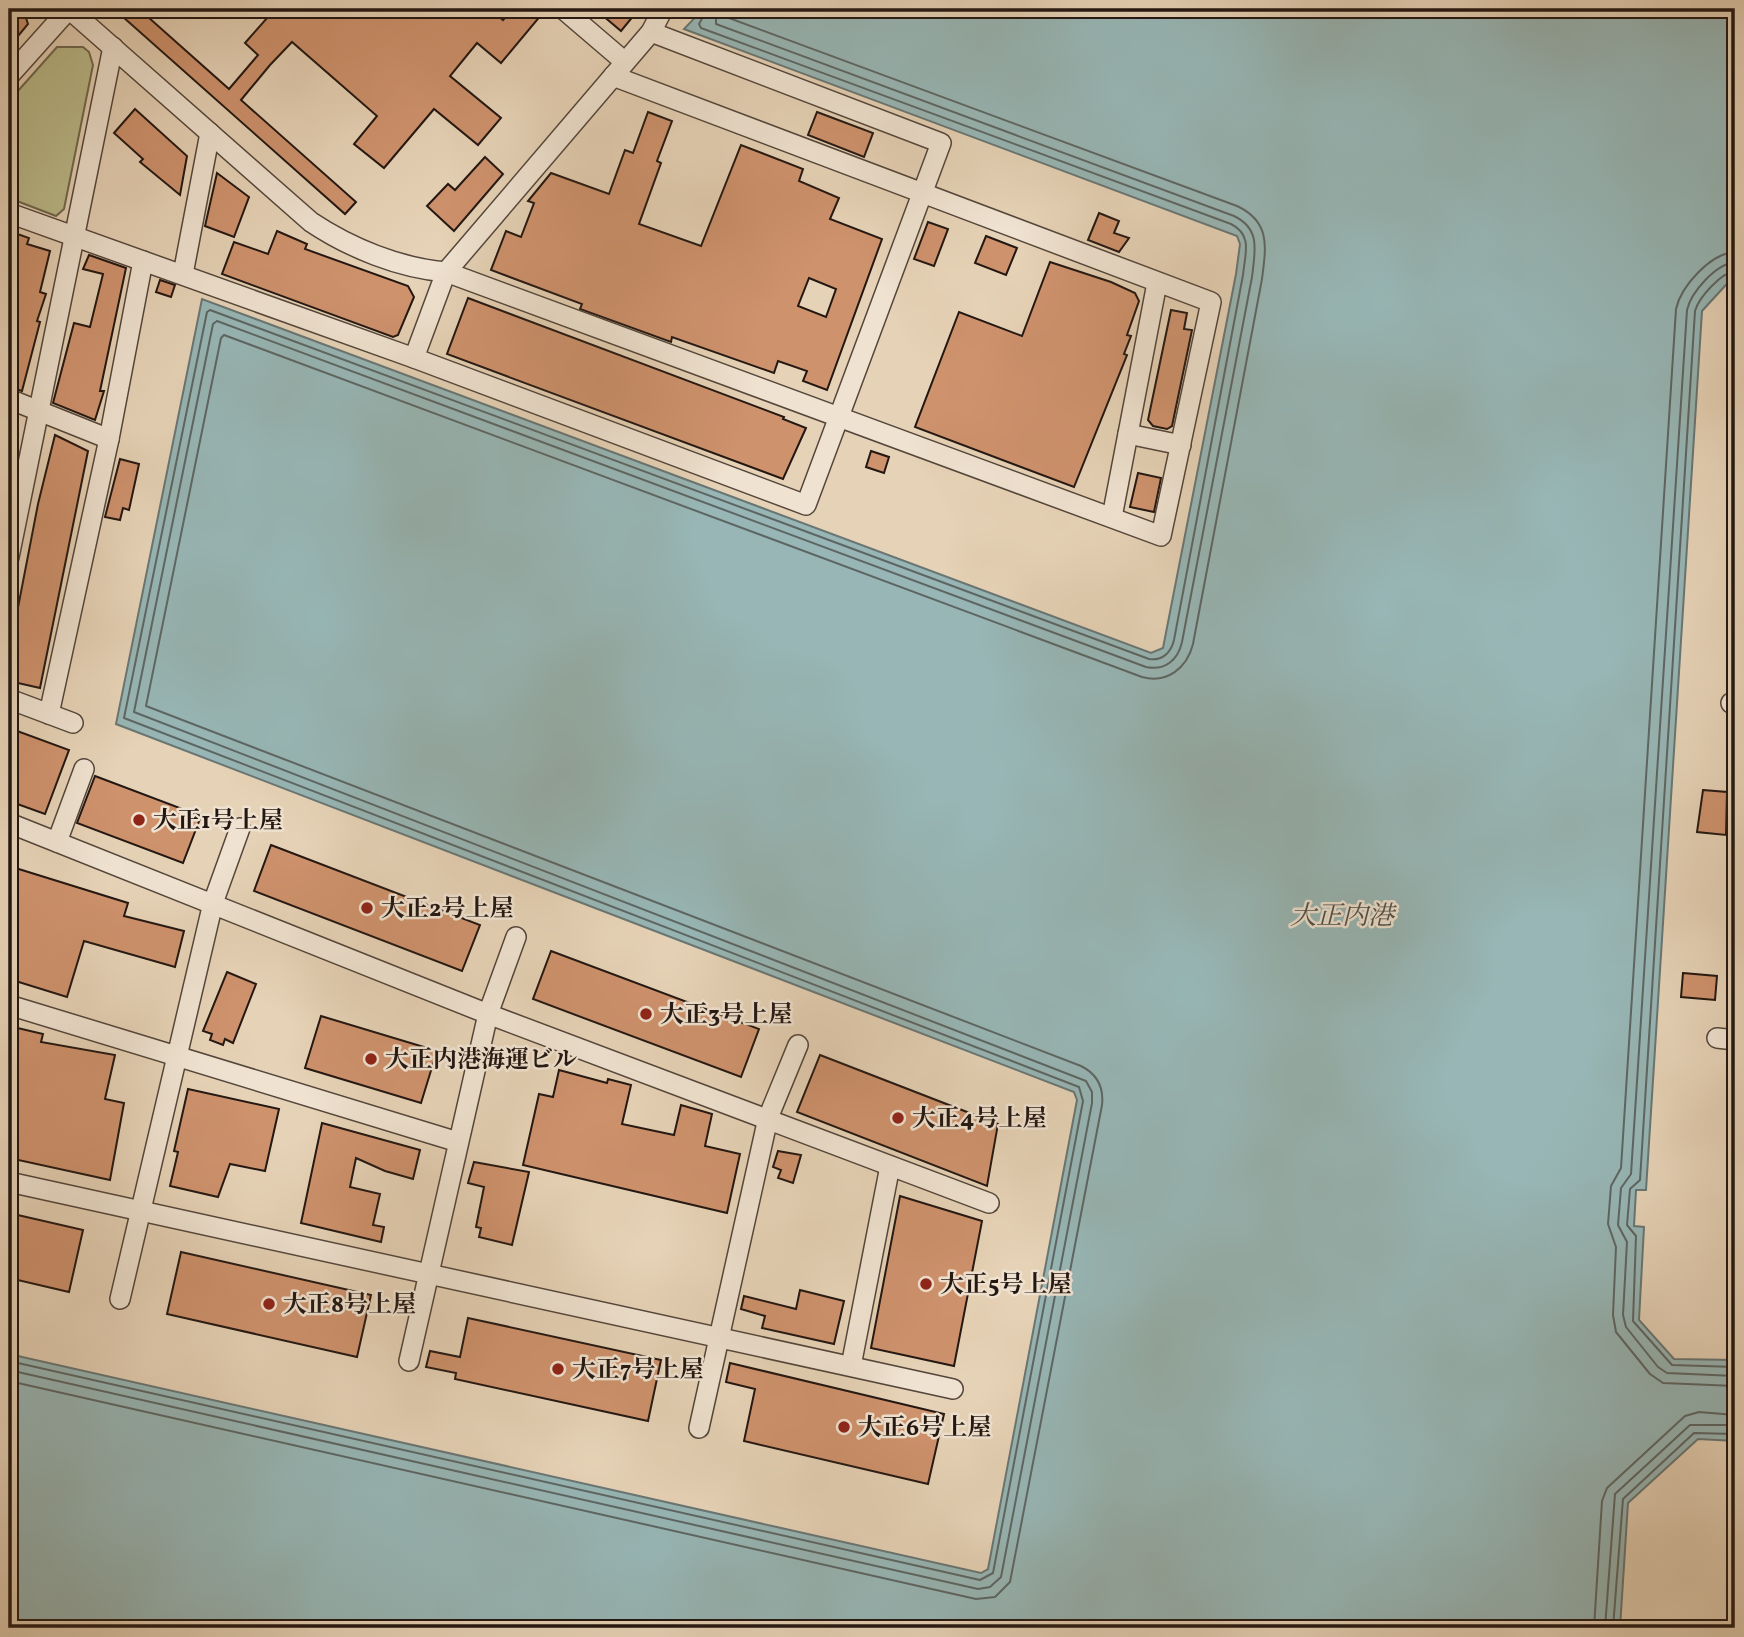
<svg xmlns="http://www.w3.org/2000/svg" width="1744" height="1637" font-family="Vollkorn,'Noto Serif JP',serif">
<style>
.green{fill:#bbba8a;stroke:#6f684e;stroke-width:2}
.water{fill:#97b6b5;stroke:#697674;stroke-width:2}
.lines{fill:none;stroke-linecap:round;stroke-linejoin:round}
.shore{stroke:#5d6664;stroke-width:2}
.building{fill:#ce926d;stroke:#231712;stroke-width:2;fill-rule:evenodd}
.minor-casing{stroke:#54463b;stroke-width:22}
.minor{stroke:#efe2d0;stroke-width:19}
.poi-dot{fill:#8f2418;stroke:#efe2d0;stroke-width:2.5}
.labels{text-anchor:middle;stroke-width:5;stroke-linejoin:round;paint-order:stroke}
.poi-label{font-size:24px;font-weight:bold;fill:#231712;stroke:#efe2d0;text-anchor:start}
.water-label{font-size:26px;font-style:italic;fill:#4c4f4b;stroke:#efe2d0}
</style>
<rect width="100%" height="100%" fill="#e6d2b6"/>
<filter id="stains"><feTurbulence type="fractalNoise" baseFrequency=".00286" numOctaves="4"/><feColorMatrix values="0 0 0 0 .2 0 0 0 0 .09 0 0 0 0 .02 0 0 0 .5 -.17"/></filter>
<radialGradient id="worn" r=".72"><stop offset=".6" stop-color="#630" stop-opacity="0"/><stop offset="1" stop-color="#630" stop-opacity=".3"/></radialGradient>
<path class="green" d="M57,47H83L89,52L93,65L64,209L56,216L9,198V101Z"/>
<path class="water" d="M703,9H1735V275L1702,311L1646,1190H1636L1634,1226L1644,1227L1639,1320L1674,1359L1735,1360V1441L1698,1439L1628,1503L1620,1628H9V1354L981,1573L988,1569L1077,1100L1074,1092L116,724L202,299L1151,653L1163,648L1236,274L1240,244L1237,236L684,29Z"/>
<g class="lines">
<g class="shore">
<path d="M1735,252C1711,253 1681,286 1676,309L1621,1168L1611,1186L1608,1224L1616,1247L1613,1315L1616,1332L1650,1374L1663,1383L1735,1386"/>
<path d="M1735,262C1716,264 1691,292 1687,310L1631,1174L1621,1188L1618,1225L1627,1242L1623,1315L1626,1327L1658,1367L1667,1373L1735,1376"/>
<path d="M1735,271C1721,273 1699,297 1695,311L1640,1180L1630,1189L1627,1225L1636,1236L1633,1321L1672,1365L1735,1367"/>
<path d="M9,1361L980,1580L993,1573L1083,1101L1079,1087L124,718L207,312L210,310L1149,659C1162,661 1171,653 1174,640L1243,275C1245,254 1253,235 1231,224L701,28L699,24L707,9"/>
<path d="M9,1370L978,1589L990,1587L1001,1577L1092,1103V1092L1086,1081L134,712L213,324L217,321L1146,667C1165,671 1178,660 1182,642L1252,277C1255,251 1261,229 1234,216L716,24V9"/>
<path d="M9,1381L976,1599L995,1597L1010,1582L1102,1105C1104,1087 1097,1074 1081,1066L146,706L221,338L224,335L1142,677C1167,684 1187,668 1193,644L1262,279C1266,247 1271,222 1237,206L729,18L727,9"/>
<path d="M1594,1628L1602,1501L1607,1488L1685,1416L1699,1412L1735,1415"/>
<path d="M1605,1628L1615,1494L1690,1425H1735"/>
<path d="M1613,1628L1623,1499L1694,1433L1735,1434"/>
</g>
</g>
<g class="building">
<path d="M9,9H23L28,24L9,47Z"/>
<path d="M114,9H139L229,89L258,55L245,43L275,9H490L503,20L513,9H535L542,14L501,63L477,43L450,76L501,118L478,145L434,109L384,168L354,144L377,116L292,42L270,65L241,100L356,202L345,214Z"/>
<path d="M595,9H639L621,31Z"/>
<path d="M135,109L187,156L180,195L140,162L143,159L114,133Z"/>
<path d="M648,112L672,121L657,161L661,163L639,224L701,246L741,145L803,169L799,181L839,198L830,219L882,239L827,390L803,381L807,371L778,361L774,373L672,337L671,342L580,309L582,304L491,270L506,231L521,237L534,203L528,201L551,173L609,194L625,150L633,153ZM809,278L836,289L826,317L798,306Z"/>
<path d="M817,112L873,133L864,157L808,135Z"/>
<path d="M485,157L503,174L454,231L427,206L448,184L455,190Z"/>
<path d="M217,173L249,197L234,237L205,226Z"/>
<path d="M1099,213L1119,221L1114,233L1129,238L1119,252L1088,240Z"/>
<path d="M928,222L948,229L934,266L914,259Z"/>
<path d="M9,231L29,238L27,244L50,251L40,292L46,294L37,321L40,322L22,391L9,387L12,355L9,354Z"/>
<path d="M277,231L307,244L305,249L408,286L414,297L398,335L393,337L222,274L234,242L268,254Z"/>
<path d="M986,236L1017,248L1006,275L975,263Z"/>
<path d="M89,255L126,268L100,391H104L95,420L53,403L74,323L90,327L103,274L83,269Z"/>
<path d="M1050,262L1111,282L1135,293L1139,301L1127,335L1131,336L1124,354L1127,355L1074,487L915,427L959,312L1022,336Z"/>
<path d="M160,280L175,285L171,297L156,292Z"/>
<path d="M468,298L784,417L783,419L806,428L783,479L447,354Z"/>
<path d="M1171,310L1187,313L1184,329L1192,330L1172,426L1167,429L1153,426L1148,420Z"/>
<path d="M55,435L88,451L40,688L9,681V654L38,504Z"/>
<path d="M871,451L889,457L884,473L866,467Z"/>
<path d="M120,459L139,464L129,510L123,508L120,520L105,517Z"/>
<path d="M1138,473L1161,478L1154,512L1130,507Z"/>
<path d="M9,728L69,750L45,814L9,801Z"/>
<path d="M95,776L201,816L183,863L77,823Z"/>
<path d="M1703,790L1727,792L1726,835L1697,832Z"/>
<path d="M271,845L480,925L462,971L254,891Z"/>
<path d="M9,866L128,903L124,916L184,931L175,967L84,941L67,997L9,979Z"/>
<path d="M551,951L759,1029L741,1077L533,999Z"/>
<path d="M227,972L256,984L233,1043L225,1039L223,1045L210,1040L212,1034L203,1031Z"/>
<path d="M1683,973L1717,976L1715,1000L1681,997Z"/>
<path d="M321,1016L437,1051L421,1103L305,1068Z"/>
<path d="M9,1026L43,1034L41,1042L115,1055L105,1099L124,1103L110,1180L9,1158Z"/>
<path d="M820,1055L998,1124L987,1186L797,1112Z"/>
<path d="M559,1070L607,1083L608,1079L631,1085L622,1124L674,1135L681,1105L712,1114L705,1146L740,1154L727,1213L523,1165L539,1094L553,1097Z"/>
<path d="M188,1089L279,1109L265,1171L230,1164L218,1197L170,1186L178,1152L174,1151Z"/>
<path d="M322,1123L420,1150L413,1179L385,1171L356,1158L350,1187L380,1194L373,1225L384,1227L381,1242L301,1223Z"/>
<path d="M778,1151L801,1155L793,1183L778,1178L781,1170L773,1167Z"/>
<path d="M474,1162L529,1172L512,1245L479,1237L481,1228L476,1227L484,1187L468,1183Z"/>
<path d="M900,1196L982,1221L954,1366L871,1348Z"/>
<path d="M9,1213L83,1230L69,1292L9,1278Z"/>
<path d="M181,1252L371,1295L357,1357L167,1314Z"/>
<path d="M800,1290L844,1301L834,1344L762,1328L765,1316L741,1309L744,1296L796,1309Z"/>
<path d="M468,1318L661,1360L648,1421L455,1379L456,1373L426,1367L430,1351L460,1357Z"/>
<path d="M730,1363L944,1414L928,1484L744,1441L755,1389L726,1382Z"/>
</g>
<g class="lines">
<g class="minor-casing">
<g id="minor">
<path d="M69,9L311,222C350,248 399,268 446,272L1161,536L1211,302L613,76"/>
<path d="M563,9L625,62"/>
<path d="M9,76L69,9"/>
<path d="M9,213L414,358L806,505L941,143L651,32"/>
<path d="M183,274L210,133"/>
<path d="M414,358L446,272L651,32L663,9"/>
<path d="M9,399L109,439"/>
<path d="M1128,434L1181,445"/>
<path d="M1112,517L1157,283"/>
<path d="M9,557L113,47"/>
<path d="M9,699L73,723"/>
<path d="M1731,703L1735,704"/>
<path d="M49,714L109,439L143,261"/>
<path d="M9,823L488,1014L989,1203"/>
<path d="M57,842L84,769"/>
<path d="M9,1005L458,1142"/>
<path d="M1717,1038L1735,1040"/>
<path d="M9,1182L953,1389"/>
<path d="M120,1299L213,903L240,828"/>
<path d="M409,1361L488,1014L516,937"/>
<path d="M851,1366L890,1166"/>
<path d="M699,1428L768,1118L798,1045"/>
</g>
</g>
<use href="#minor" class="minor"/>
</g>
<g class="poi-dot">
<circle cx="139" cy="820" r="7"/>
<circle cx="367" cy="908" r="7"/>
<circle cx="646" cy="1014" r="7"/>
<circle cx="371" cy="1059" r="7"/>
<circle cx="898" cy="1118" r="7"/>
<circle cx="926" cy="1284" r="7"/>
<circle cx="269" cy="1304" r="7"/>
<circle cx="558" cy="1369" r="7"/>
<circle cx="844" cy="1427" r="7"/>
</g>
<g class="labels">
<g class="poi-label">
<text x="153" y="828">大正1号上屋</text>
<text x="381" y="916">大正2号上屋</text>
<text x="660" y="1022">大正3号上屋</text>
<text x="385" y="1067">大正内港海運ビル</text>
<text x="912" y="1126">大正4号上屋</text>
<text x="940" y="1292">大正5号上屋</text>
<text x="283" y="1312">大正8号上屋</text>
<text x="572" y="1377">大正7号上屋</text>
<text x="858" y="1435">大正6号上屋</text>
</g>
<g class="water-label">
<text x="1342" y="924">大正内港</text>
</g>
</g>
<rect width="1744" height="1637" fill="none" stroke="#e6d2b6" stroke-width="35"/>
<rect x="10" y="10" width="1723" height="1616" fill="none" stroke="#231712" stroke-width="3.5"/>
<rect x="18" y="18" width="1709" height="1602" fill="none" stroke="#231712" stroke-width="2"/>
<rect width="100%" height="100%" filter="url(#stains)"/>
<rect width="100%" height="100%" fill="url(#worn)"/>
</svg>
